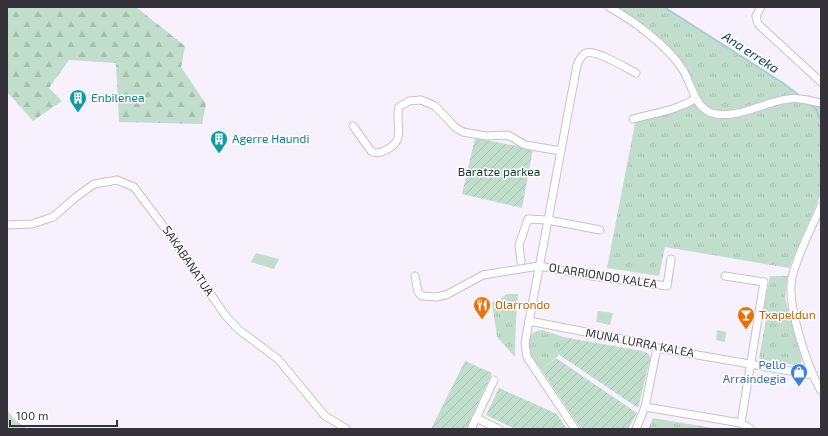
<svg xmlns="http://www.w3.org/2000/svg" width="828" height="436" font-family="'Exo 2',sans-serif">
<style>
.grass{fill:url(#grass-tufts)}
.forest{fill:url(#forest-firs)}
.garden{fill:url(#garden-furrows)}
.pitch{fill:#c1decc}
.lines{fill:none;stroke-linecap:round;stroke-linejoin:round}
.stream{stroke:#a6ccda;stroke-width:2}
.street-casing{stroke:#c8bfd1;stroke-width:9}
.street{stroke:#fff;stroke-width:7}
.labels{text-anchor:middle;stroke-width:3;stroke-linejoin:round;paint-order:stroke}
.culture-label{font-size:12px;fill:#0d838f;stroke:#fff;text-anchor:start}
.park-label{font-size:12px;fill:#0e3823;stroke:#fff}
.street-label{font-size:12px;fill:#353239;stroke:#fff}
.food-label{font-size:12px;fill:#c56008;stroke:#fff;text-anchor:start}
.shop-label{font-size:12px;fill:#366cbe;stroke:#fff;text-anchor:end}
.water-label{font-size:13px;font-style:italic;fill:#043c4c;stroke:#fff}
</style>
<defs>
<pattern id="grass-tufts" width="24" height="20" patternUnits="userSpaceOnUse"><rect width="24" height="20" fill="#c1decc"/><path d="M3 7l-1-3M5 7V3M7 7l1-3M15 17l-1-3M17 17v-4M19 17l1-3" fill="none" stroke="#a6bfb0"/></pattern>
<pattern id="forest-firs" width="22" height="20" patternUnits="userSpaceOnUse"><rect width="22" height="20" fill="#c1decc"/><path d="M5 1l3.5 6h-7zM16 11l3.5 6h-7z" fill="#a6bfb0"/></pattern>
<pattern id="garden-furrows" width="10" height="10" patternUnits="userSpaceOnUse"><rect width="10" height="10" fill="#c1decc"/><path d="M-1 1l2-2M0 10L10 0M9 11l2-2" fill="none" stroke="#a6bfb0"/></pattern>
</defs>
<rect width="100%" height="100%" fill="#f7f1fd"/>
<g class="grass">
<path d="M609,7H664L783,83L804,100L821,103V194L789,268L665,247L659,276L607,268L636,118L695,99L673,57Z"/>
<path d="M770,276H788L785,297L802,361L799,366L759,359L767,313L763,312Z"/>
<path d="M506,294H518C516,315 515,335 515,357L497,337L492,302L500,300Z"/>
<path d="M598,311L613,313L610,325L596,322Z"/>
<path d="M543,330L563,337L558,356L541,369C537,364 531,358 529,353C525,341 530,330 543,330Z"/>
<path d="M717,330L726,332L725,342L716,340Z"/>
<path d="M653,418L719,429H648Z"/>
</g>
<g class="forest">
<path d="M7,7H136L185,46L181,67L206,104L202,124L119,122L116,63L69,60L49,88L62,101L33,121L7,92Z"/>
<path d="M7,410L15,420L27,429H7Z"/>
</g>
<g class="garden">
<path d="M475,138L533,149L522,208L462,194Z"/>
<path d="M563,337L642,351L649,354L650,359L638,408L558,354Z"/>
<path d="M556,358L637,413L628,429H581L541,369Z"/>
<path d="M465,361L492,373L466,429H431Z"/>
<path d="M499,388L557,414L567,429H515L486,415Z"/>
</g>
<path class="pitch" d="M256,253L279,259L274,269L251,262Z"/>
<g class="lines">
<g class="stream">
<path d="M576,7H597"/>
<path d="M664,7L783,83L800,96"/>
<path d="M808,103L816,109L821,121"/>
</g>
<g class="street-casing">
<g id="street">
<path d="M609,7C634,21 668,46 683,70C693,86 694,110 716,114C740,118 764,102 788,99C799,97 810,101 821,103"/>
<path d="M761,7L756,16L758,24L821,82"/>
<path d="M633,119C654,113 675,111 695,99"/>
<path d="M353,126L371,151C376,154 381,153 386,150C408,139 394,124 399,107L409,101L421,100L435,106L456,128L463,132L486,136L508,135L525,145L561,151"/>
<path d="M821,206C811,229 798,253 792,277C786,304 807,366 821,391"/>
<path d="M7,225L32,224L53,217L76,197L94,184L117,180L134,187L173,239L225,315L239,330L278,359L325,416L347,429"/>
<path d="M521,261L519,245L528,219L548,220L600,230"/>
<path d="M415,276L418,292L422,296L436,297L446,295L483,275L539,266L593,276L667,286L671,259"/>
<path d="M725,276L764,282L741,423"/>
<path d="M529,321L648,344L657,348L813,375"/>
<path d="M645,407L741,423L751,429"/>
<path d="M476,418L499,429"/>
<path d="M471,429L494,380"/>
<path d="M575,429L527,357L525,343L577,65C579,61 581,55 586,53C595,49 626,68 636,73"/>
<path d="M636,429L645,407L657,348"/>
</g>
</g>
<use href="#street" class="street"/>
</g>
<defs>
<g id="building-pin" transform="scale(0.9)"><path d="M0 17L-7.5 6A9.5 9.5 0 1 1 7.5 6Z" fill="#0f9aa8" stroke="#fff"/><path d="M-4-6H4V6H1V3H-1V6H-4ZM-2.5-4.3h1.7v1.8h-1.7ZM.8-4.3h1.7v1.8H.8ZM-2.5-1h1.7V.8h-1.7ZM.8-1h1.7V.8H.8Z" fill="#fff"/></g>
<g id="restaurant-pin" transform="scale(0.9)"><path d="M0 17L-7.5 6A9.5 9.5 0 1 1 7.5 6Z" fill="#e8710a" stroke="#fff"/><path d="M-5-6h1v4h1v-4h1v4h1v-4h1v5L-1.5 .5V6h-2V.5L-5-1ZM5-6V6H3V1.5H1.5Q1.5-4 5-6Z" fill="#fff"/></g>
<g id="bar-pin" transform="scale(0.9)"><path d="M0 17L-7.5 6A9.5 9.5 0 1 1 7.5 6Z" fill="#e8710a" stroke="#fff"/><path d="M-6-5H6L.8 .8V4.5H3.5V6h-7V4.5H-.8V.8Z" fill="#fff"/></g>
<g id="shop-pin" transform="scale(0.9)"><path d="M0 17L-7.5 6A9.5 9.5 0 1 1 7.5 6Z" fill="#3f7fe0" stroke="#fff"/><path d="M-5-2.5h2.3a2.7 3.5 0 0 1 5.4 0H5L5.5 6h-11ZM-1.5-2.5h3a1.5 2.3 0 0 0-3 0Z" fill="#fff"/></g>
</defs>
<g fill-rule="evenodd">
<use href="#building-pin" x="78" y="98"/>
<use href="#building-pin" x="219" y="139"/>
<use href="#restaurant-pin" x="482" y="305"/>
<use href="#bar-pin" x="746" y="315"/>
<use href="#shop-pin" x="799" y="372"/>
</g>
<g class="labels">
<g class="culture-label">
<text x="91" y="102">Enbilenea</text>
<text x="232" y="143">Agerre Haundi</text>
</g>
<g class="park-label">
<text x="499" y="176">Baratze parkea</text>
</g>
<g class="street-label">
<text transform="translate(188 261) rotate(56)" y="4">SAKABANATUA</text>
<text transform="translate(603 276) rotate(9)" y="4">OLARRIONDO KALEA</text>
<text transform="translate(640 343) rotate(11)" y="4">MUNA LURRA KALEA</text>
</g>
<g class="food-label">
<text x="495" y="309">Olarrondo</text>
<text x="759" y="319">Txapeldun</text>
</g>
<g class="shop-label">
<text x="786" y="369">Pello<tspan x="786" dy="14">Arraindegia</tspan></text>
</g>
<g class="water-label">
<text transform="translate(751 52) rotate(33)" y="5">Ana erreka</text>
</g>
</g>
<rect width="828" height="436" fill="none" stroke="#353239" stroke-width="16"/>
<path d="M10 420v6h107v-6" fill="none" stroke="#353239" stroke-width="2"/>
<text x="16" y="420" font-size="12" fill="#353239" stroke="#ffffff" stroke-width="3" paint-order="stroke">100 m</text>
</svg>
